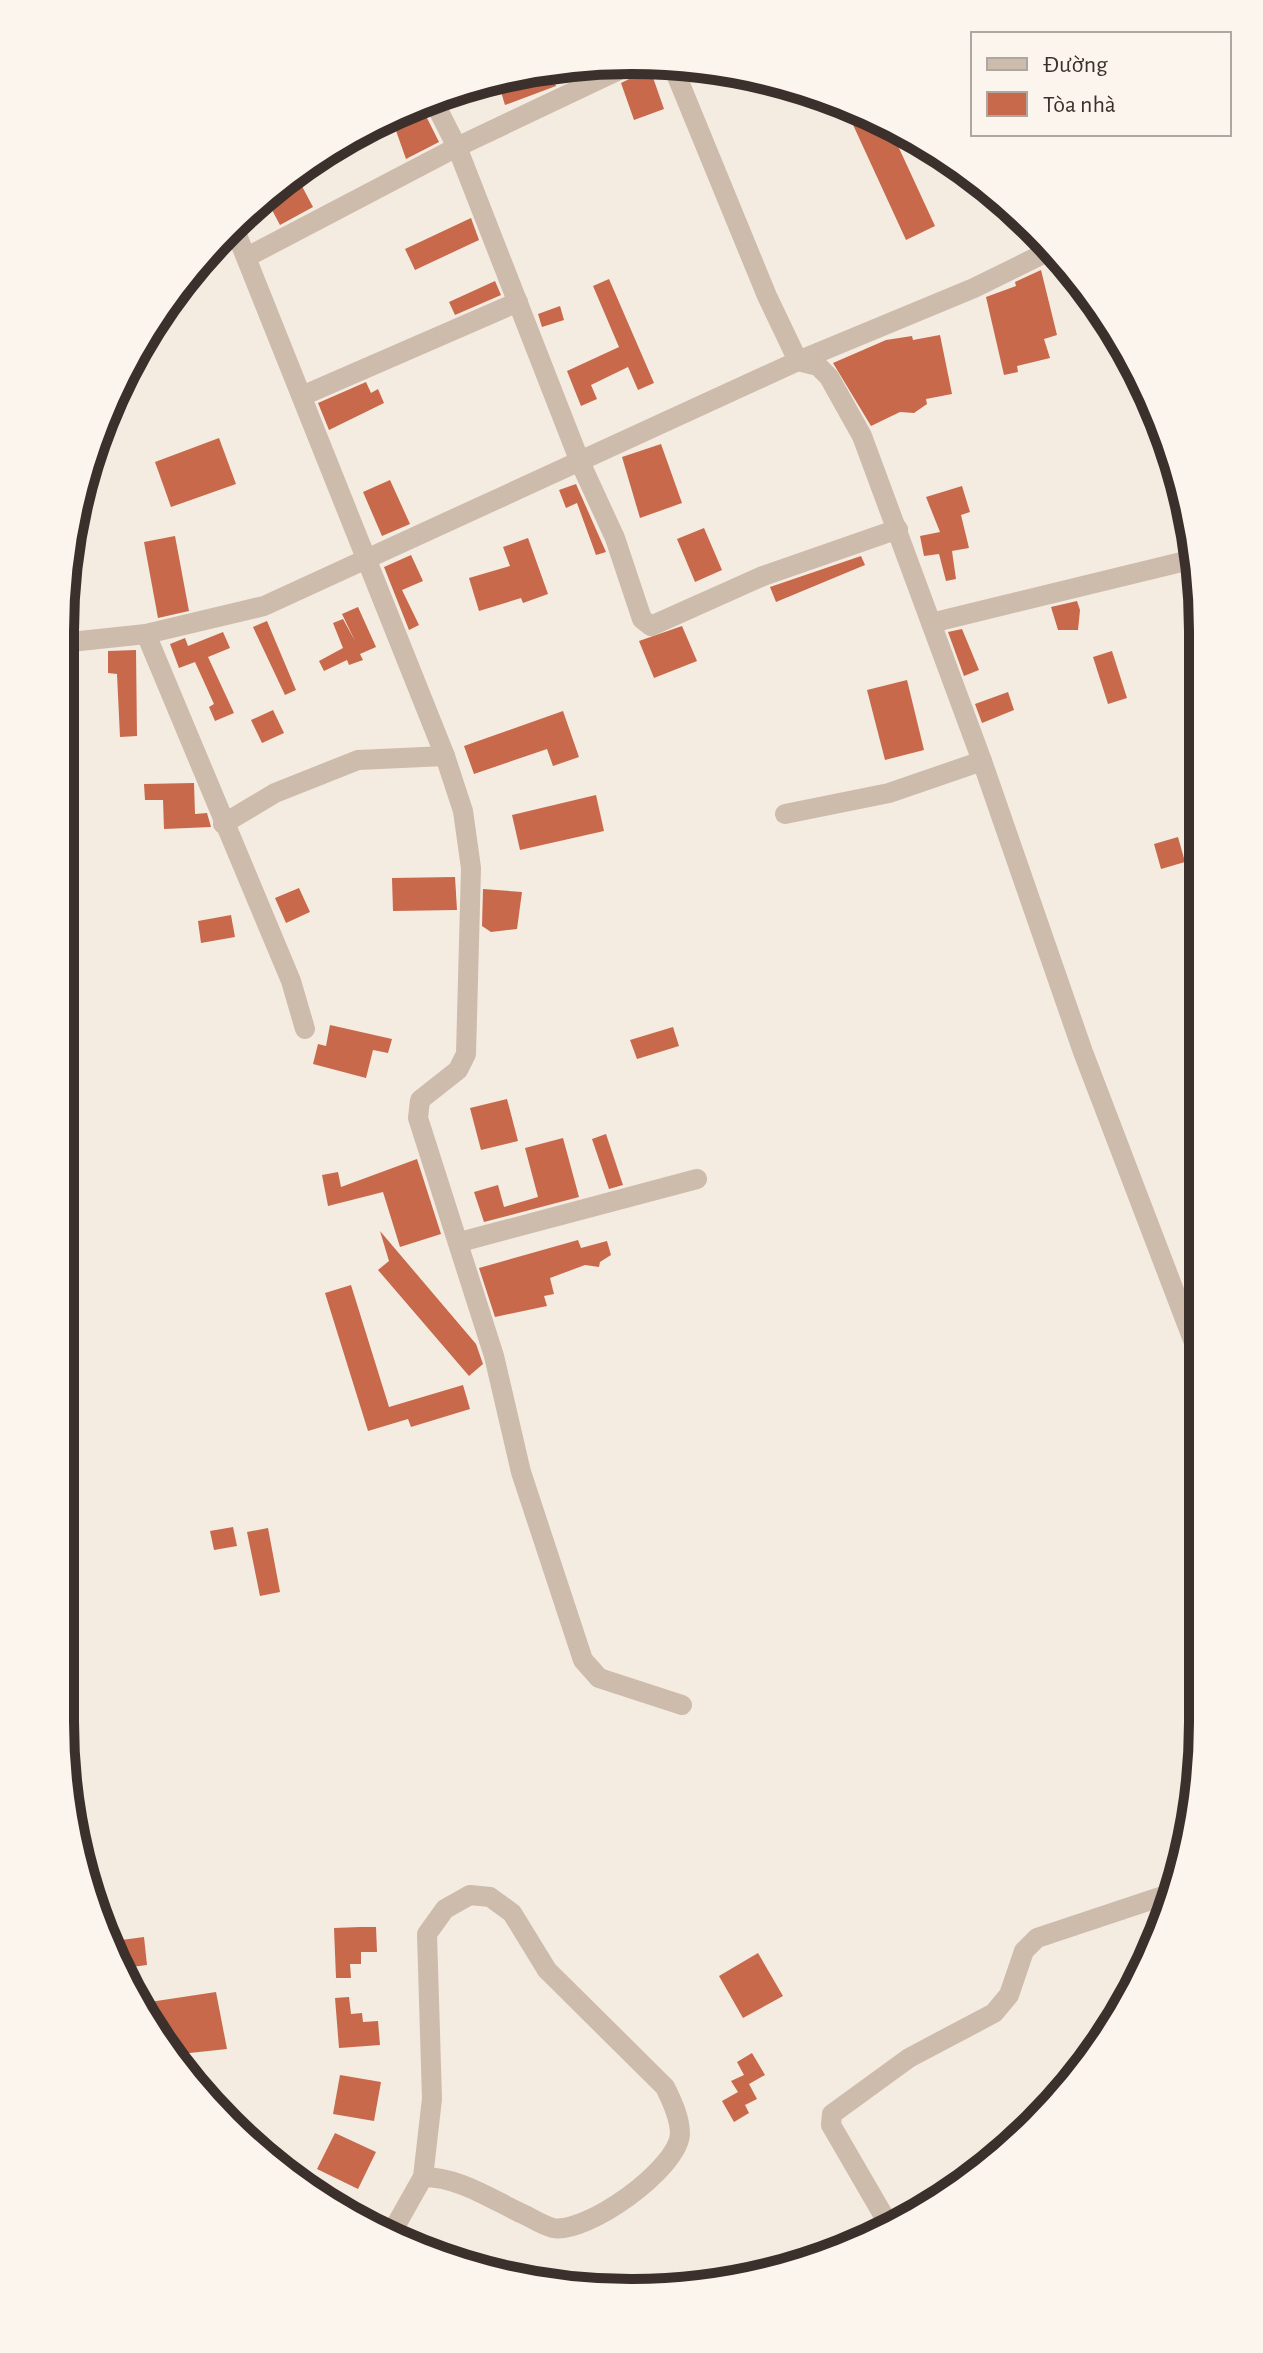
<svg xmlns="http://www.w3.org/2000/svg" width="1263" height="2353" font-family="'Alegreya Sans',sans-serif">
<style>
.building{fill:#c8694b}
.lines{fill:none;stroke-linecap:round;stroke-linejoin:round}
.minor{stroke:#cdbbac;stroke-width:20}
.rim{fill:none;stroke:#3b302b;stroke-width:10}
</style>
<rect width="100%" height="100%" fill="#f4ebe1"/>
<g class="building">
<path d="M549,67L556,86L505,105L497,79Z"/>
<path d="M650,69L664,109L634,120L621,83Z"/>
<path d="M843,103L886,120L935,226L906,240Z"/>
<path d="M424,112L439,142L406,159L394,125Z"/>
<path d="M295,173L313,207L280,225L264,195Z"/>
<path d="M471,218L479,240L415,270L405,249Z"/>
<path d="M1041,270L1057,335L1044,339L1050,358L1017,366L1018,372L1004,375L986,297L1016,286L1015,282Z"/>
<path d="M609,279L654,383L638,390L628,367L591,385L597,399L581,406L567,371L619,347L593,286Z"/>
<path d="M495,281L501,295L455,315L449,302Z"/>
<path d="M560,306L564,320L542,327L538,314Z"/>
<path d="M940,335L952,394L926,399L927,404L914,413L900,412L871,426L833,363L886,340L912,336L913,340Z"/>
<path d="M366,382L371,393L378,389L384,403L329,430L318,403Z"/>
<path d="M219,438L236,484L171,507L155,462Z"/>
<path d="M661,444L682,503L640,518L622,457Z"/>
<path d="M390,480L410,524L382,536L363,492Z"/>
<path d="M576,484L606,552L596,555L577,503L566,508L559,490Z"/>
<path d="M962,486L970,512L961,515L969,548L952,551L956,579L946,581L939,554L924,556L920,536L940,532L926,497Z"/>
<path d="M704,528L722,570L695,582L677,539Z"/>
<path d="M175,536L189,611L158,618L144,542Z"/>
<path d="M528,538L548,594L523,603L521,598L479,611L469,578L510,566L503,547Z"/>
<path d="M411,555L423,581L402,590L419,625L409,630L384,567Z"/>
<path d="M861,556L865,565L776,602L770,587Z"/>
<path d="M1077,601L1080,610L1078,630H1058L1051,607Z"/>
<path d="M358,607L376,647L360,654L363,660L349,665L347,660L324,671L319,661L343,648L333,623L343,619L355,641L342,614Z"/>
<path d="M267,621L296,690L285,695L253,627Z"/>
<path d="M682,626L697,661L654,678L639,641Z"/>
<path d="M962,629L979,670L964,676L948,632Z"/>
<path d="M223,632L230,648L208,657L234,713L215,721L209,707L214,704L195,662L179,668L170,644L185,638L188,646Z"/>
<path d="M136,650L137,736L120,737L117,674L108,673V651Z"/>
<path d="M1112,651L1127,698L1108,704L1093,657Z"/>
<path d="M907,680L924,750L885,760L867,690Z"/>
<path d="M1008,692L1014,710L982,723L975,704Z"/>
<path d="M273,710L284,733L262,743L251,720Z"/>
<path d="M563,711L579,757L553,766L547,749L474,774L464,746Z"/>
<path d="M194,783L195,814L207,813L211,827L164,829L163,800H145L144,784Z"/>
<path d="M596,795L604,831L520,850L512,815Z"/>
<path d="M75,821L78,847L61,849V822Z"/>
<path d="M1178,837L1185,862L1161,869L1154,844Z"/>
<path d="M455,877L457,910L393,911L392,878Z"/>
<path d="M299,888L310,912L286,923L275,898Z"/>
<path d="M483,889L522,892L517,929L491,932L482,926Z"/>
<path d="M231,915L235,937L201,943L198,921Z"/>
<path d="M330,1025L392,1039L388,1053L373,1050L366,1078L313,1064L318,1044L326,1046Z"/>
<path d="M673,1027L679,1046L637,1059L630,1040Z"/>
<path d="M507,1099L518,1141L481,1150L470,1108Z"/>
<path d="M606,1134L623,1185L609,1189L592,1139Z"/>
<path d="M563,1138L579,1197L484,1222L474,1192L498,1185L504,1207L538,1197L525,1148Z"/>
<path d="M417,1159L441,1234L400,1247L383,1192L328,1206L322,1175L338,1172L341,1187Z"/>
<path d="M380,1231L476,1344L483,1364L469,1376L378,1270L389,1261Z"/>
<path d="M578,1240L581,1248L607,1241L611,1255L600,1262L599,1267L585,1265L550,1278L554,1294L544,1296L547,1306L495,1317L479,1268Z"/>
<path d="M351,1285L389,1407L463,1385L470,1409L411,1427L408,1419L368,1431L325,1293Z"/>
<path d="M233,1527L237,1546L214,1550L210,1531Z"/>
<path d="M268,1528L280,1592L260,1596L247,1532Z"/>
<path d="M360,1927H376L377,1952H361V1964H350L351,1978H336L334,1928Z"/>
<path d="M144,1937L147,1965L124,1968L114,1941Z"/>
<path d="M758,1953L783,1996L743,2018L719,1976Z"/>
<path d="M216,1992L227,2049L171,2055L143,2003Z"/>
<path d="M349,1997L351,2014L362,2013L363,2022L378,2021L380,2045L339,2048L335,1998Z"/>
<path d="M752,2053L765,2075L749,2084L757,2099L745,2105L749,2113L734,2122L722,2101L738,2092L731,2081L744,2075L737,2062Z"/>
<path d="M340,2075L381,2082L374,2121L333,2114Z"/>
<path d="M335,2133L376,2152L358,2189L317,2169Z"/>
</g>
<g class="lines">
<g class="minor">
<path d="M671,62L767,296L798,361L818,366L829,377L862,436L982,761L1083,1052L1201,1361"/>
<path d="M432,98L457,147L580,462L615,538L642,619L651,626L763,576L898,529"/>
<path d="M233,225L445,756L463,811L471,868L466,1054L458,1070L420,1100L418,1118L494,1356L521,1472L583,1660L599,1678L682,1705"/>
<path d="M247,257L457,147L636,62"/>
<path d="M302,396L518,302"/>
<path d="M931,623L1198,558"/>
<path d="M146,634L291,981L305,1029"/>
<path d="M61,643L146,634L264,606L798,361L974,288L1053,249"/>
<path d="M785,814L889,793L982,761"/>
<path d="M223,824L275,793L358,760L445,756"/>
<path d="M460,1242L697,1179"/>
<path d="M889,2225L831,2125L832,2114L909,2058L994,2013L1009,1995L1024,1951L1037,1938L1175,1892"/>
<path d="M392,2232L423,2177L432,2099L427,1934L445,1909L470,1895L490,1897L512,1913L547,1970L665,2087C672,2101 680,2118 680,2134C678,2169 587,2234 553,2228C544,2226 533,2219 525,2215C492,2200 460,2177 423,2177"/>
</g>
</g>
<path d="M0 0H1263V2353H0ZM631 74H632A557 557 0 0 1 1189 631V1722A557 557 0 0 1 632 2279H631A557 557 0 0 1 74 1722V631A557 557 0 0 1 631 74Z" fill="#fbf5ee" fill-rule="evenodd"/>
<path class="rim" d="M631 74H632A557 557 0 0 1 1189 631V1722A557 557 0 0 1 632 2279H631A557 557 0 0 1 74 1722V631A557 557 0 0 1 631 74Z"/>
<rect x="971" y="32" width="260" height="104" fill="#fbf5ee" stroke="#aea6a0" stroke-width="2"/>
<rect x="987" y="58" width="40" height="12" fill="#cdbbac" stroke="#aea6a0" stroke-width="2"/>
<text x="1043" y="72" font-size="24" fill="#3b302b">Đường</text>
<rect x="987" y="92" width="40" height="24" fill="#c8694b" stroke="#aea6a0" stroke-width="2"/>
<text x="1043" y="112" font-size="24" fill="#3b302b">Tòa nhà</text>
</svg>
